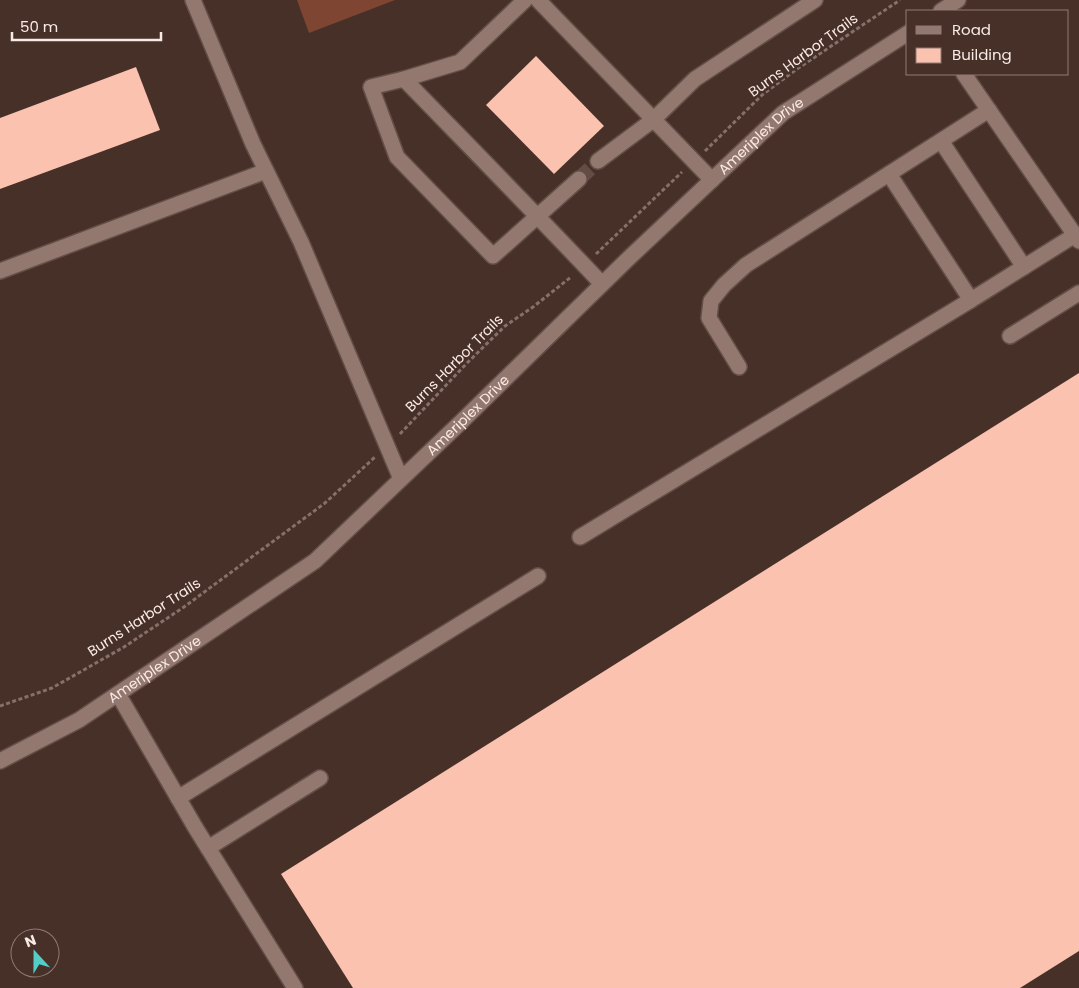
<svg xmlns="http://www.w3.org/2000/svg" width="1079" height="988" font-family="Poppins,sans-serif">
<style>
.park{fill:#7e4532}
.building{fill:#fac2af}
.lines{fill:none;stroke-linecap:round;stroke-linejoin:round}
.minor-tunnel{stroke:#624c44;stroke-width:15;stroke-dasharray:15 8;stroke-linecap:butt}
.minor-casing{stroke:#624e47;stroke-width:18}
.path{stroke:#85716a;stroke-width:3;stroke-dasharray:4 2.5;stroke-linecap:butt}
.minor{stroke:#93786f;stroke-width:15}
.labels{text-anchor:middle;stroke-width:5;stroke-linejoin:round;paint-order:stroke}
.street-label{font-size:14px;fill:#faeae5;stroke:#473028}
</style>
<rect width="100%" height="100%" fill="#473028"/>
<path class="park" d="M297,0H395L309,33Z"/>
<g class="building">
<path d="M536,56L604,126L554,174L486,105Z"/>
<path d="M136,67L160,130L0,189V118Z"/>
<path d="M1079,373V951L1020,988H353L281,874Z"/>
</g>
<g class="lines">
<path class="minor-tunnel" d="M579,179L598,161"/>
<g class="minor-casing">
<g id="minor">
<path d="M193,0L253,144L301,242L401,479"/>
<path d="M538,0L712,180"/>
<path d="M941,11L958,0"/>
<path d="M964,74L1079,241"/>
<path d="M404,79L460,62L525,0"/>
<path d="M941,141L1024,267"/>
<path d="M598,161L653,120L695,79L815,0"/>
<path d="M889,174L971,300L1075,235"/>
<path d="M579,179L493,256L397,157L371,87L404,79C470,147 537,215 602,284"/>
<path d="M0,271L266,171"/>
<path d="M1010,336L1079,293"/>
<path d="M739,367L709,318L711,301L724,285L746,265L989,110"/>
<path d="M580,537L971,300"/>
<path d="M118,694L195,827L295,988"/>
<path id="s1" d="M0,761L79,720L315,561L460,423L630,257L783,113L908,33"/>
<path d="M178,798L538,576"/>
<path d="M208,848L320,778"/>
</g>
</g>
<g class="path">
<path d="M705,151L762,95L797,69L900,0"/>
<path d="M596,254L682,172"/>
<path d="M400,434L467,363L505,326L533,307L571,277"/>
<path d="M0,706L52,688L124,647L184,607L325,503L375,457"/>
</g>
<use href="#minor" class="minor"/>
</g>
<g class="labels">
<g class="street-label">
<text transform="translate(803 55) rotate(-36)" y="5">Burns Harbor Trails</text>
<text dy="5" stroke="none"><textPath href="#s1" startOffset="990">Ameriplex Drive</textPath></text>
<text transform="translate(454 363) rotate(-45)" y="5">Burns Harbor Trails</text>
<text dy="5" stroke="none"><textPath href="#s1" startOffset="585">Ameriplex Drive</textPath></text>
<text transform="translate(144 617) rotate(-33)" y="5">Burns Harbor Trails</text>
<text dy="5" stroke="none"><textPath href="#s1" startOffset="180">Ameriplex Drive</textPath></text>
</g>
</g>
<rect x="906" y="10" width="162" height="65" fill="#473028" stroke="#8f7a74"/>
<rect x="916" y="26" width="25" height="8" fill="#93786f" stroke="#8f7a74"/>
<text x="952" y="35" font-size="15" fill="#faeae5">Road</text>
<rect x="916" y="48" width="25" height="15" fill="#fac2af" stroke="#8f7a74"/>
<text x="952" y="60" font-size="15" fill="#faeae5">Building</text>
<g transform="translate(35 953) rotate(339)"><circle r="24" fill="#473028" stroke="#8f7a74"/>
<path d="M0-4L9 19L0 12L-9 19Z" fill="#54cdc8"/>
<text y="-8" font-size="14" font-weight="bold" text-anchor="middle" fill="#faeae5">N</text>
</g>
<path d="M12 32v8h149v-8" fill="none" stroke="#faeae5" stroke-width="2.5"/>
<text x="20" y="32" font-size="15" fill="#faeae5" stroke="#473028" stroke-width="4" paint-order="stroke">50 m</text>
</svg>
